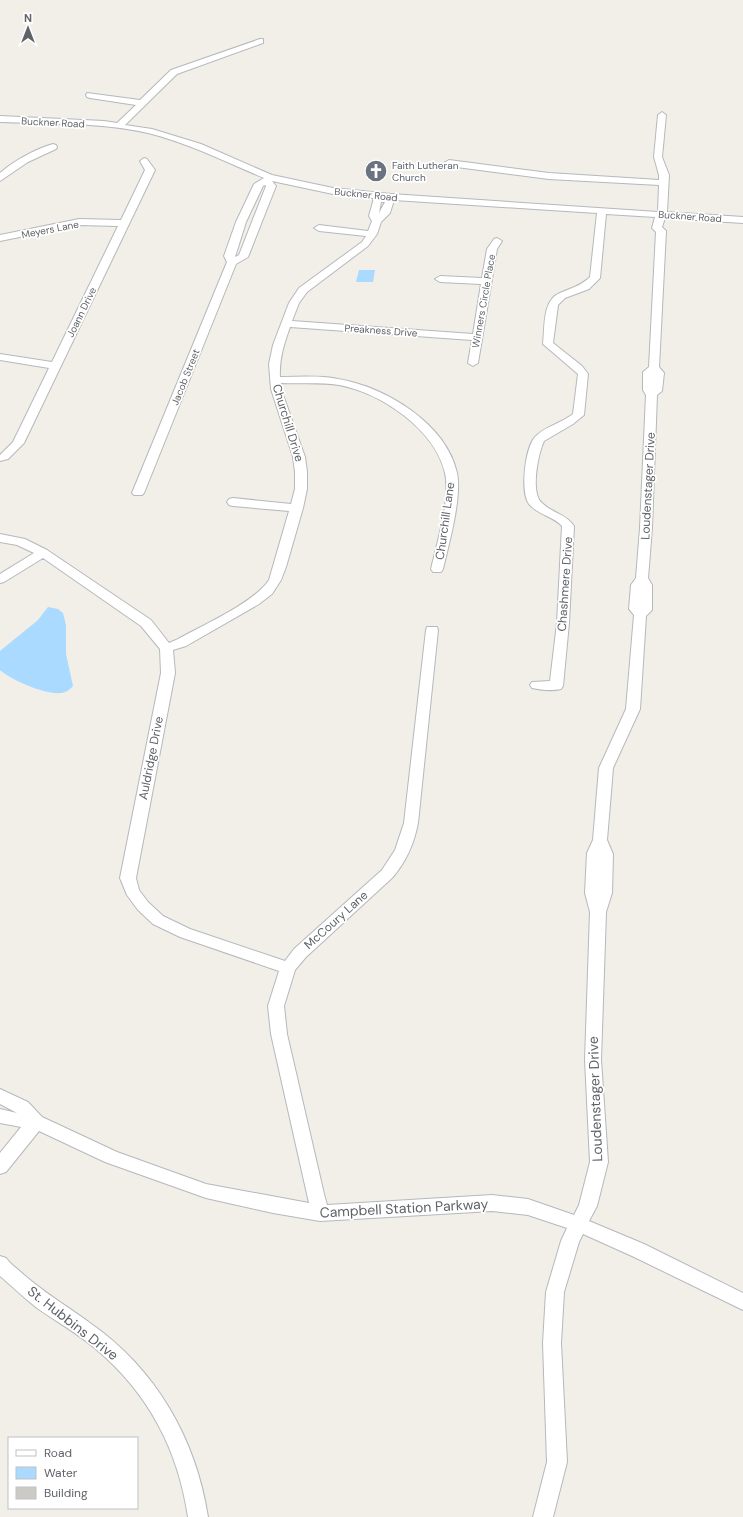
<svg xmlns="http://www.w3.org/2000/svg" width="743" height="1517" font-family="'DM Sans',sans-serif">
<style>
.water{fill:#aadaff}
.building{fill:#cccac5}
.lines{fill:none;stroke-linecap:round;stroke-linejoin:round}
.minor-casing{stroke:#b5b8bc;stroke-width:2}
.minor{fill:#fff;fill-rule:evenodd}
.labels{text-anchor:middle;stroke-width:3.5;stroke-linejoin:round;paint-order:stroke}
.far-street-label{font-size:10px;fill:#5f6368;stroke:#fff}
.far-worship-label{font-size:10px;fill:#5b616d;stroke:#fff;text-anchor:start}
.street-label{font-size:12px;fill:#5f6368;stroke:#fff}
.near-street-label{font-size:14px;fill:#5f6368;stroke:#fff}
</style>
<rect width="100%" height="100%" fill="#f1efe8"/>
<g class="water">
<path d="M359,270H375L373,282H356Z"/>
<path d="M48,607L58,609L63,613L66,625V654L73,686C71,688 68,691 65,692C51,698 11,680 0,670V651L38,620Z"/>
</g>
<rect class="building" x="365" y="166" width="9" height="10"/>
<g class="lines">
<g class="minor-casing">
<g id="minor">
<path d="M260,39H263V43L177,74L125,125L152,129L201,144L272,175L333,188L391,194L658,212L659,185L549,179L449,166L444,163L449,160L549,173L659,180V175L654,157L658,115L662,112L666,115L662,157L669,175L667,212L743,217V223L665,218L662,227L666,231L659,367L664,373L662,391L657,395L652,528L648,578L652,585V610L646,616L640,709L613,768L607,840L613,854L612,893L606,912L601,1060L608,1162L597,1206L589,1221L644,1244L743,1293V1310L632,1256L583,1234L579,1242L564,1292L561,1343L567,1462L553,1517H533L547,1462L543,1343L546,1292L561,1241L567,1228L528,1215L492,1211L320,1221L273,1213L206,1198L105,1162L39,1131L6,1172L0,1174V1153L21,1127L0,1123V1109L17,1113L0,1104V1089L28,1102L42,1117L117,1152L206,1184L309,1203L271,1034L268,1006L279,971L180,937L153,924L138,910L127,895L120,878L161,673L160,649L141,626L43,558L4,582L0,583V574L34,553L17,545L0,542V534L25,539L47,550L151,620L169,643L176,640C201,626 255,602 269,580L289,511L233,506L229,505L227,502L229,499L233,498L291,504L295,489V472L293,457L271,389L269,364L273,345L289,303L299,288L362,242L366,236L319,231L314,228L319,225L368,231L372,221L369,216L374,198L333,194L272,181L276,186L248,257L236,264L144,493L142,495H134L132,493L227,262L224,256L236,222L254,184L264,178C226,162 188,143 148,133C100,122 49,124 0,122V116L104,121L117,123L136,105L90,98L87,97L86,95L87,93L140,100L171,70ZM265,185L266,186L239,255L235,257L246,222L263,186ZM394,200L597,213L590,277C581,286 571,288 560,293C542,300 545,328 543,344L578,374L573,414C562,423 546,426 536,436C525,446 520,492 529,504C538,515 553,516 562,526L557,623L550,681L532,682L530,685L532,688C541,690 552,691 561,689L563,686L569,623L574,526C566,514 552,513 542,503C530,493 538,454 544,441L573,424L584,415L588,374L582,366L553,343L558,305L565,298L589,289L600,278L606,214L655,217L652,228L656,232L649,367L643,372V390L646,395L640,528L636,578L631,585L629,609L634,615L626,709L599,768L593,840L587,853L585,893L590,912L585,1060L590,1162L579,1205L574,1215L528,1199L492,1195L327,1205L324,1194L287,1034L284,1006L295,970L306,957L392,878C406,862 414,844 418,823L438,630L437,627H427L426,630L404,823L395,850L382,870L294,949L285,961L190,929L163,916L148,902L139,890L136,878L175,673L173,650L186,646L259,604L272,594L281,580L286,567L303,508L307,489V472L305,457L281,389V383C300,384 320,382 339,385C381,393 435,429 445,473C451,498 437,543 431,569L433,572H441L443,569C449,543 462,498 457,473C446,423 385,387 338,379C319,375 300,377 280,377C279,359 284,344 290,327L472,340L468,363L473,366L478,363L497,249L502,241L497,238L494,239L487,249L482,278L440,276L435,279L440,282L481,284L473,334L292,321L299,303L307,292L368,246L377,234L381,222L390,213ZM381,202H385L379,213Z"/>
<path d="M53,144L56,145L57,147L56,149L28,162L0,181V173C14,161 35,149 53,144Z"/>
<path d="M144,158L147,159L155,170L24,443L8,459L0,461V455L13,442L49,368L0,360V354L52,362L118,226L79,225L0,241V235L79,219L121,220L145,170L140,161Z"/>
<path d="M0,1256L6,1258C11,1265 18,1269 24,1275C45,1293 68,1307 90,1323C156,1369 196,1439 208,1517H188C178,1450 149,1394 97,1350C79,1334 57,1322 37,1308C24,1298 13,1287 0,1276Z"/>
</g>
</g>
<use href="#minor" class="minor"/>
</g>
<defs>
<g id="church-disc" transform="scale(1.15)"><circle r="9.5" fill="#6b7280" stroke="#fff"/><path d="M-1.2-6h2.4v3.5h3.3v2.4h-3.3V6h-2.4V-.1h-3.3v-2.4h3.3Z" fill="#fff"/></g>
</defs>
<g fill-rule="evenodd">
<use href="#church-disc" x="376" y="171"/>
</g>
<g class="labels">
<g class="far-street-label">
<text transform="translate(53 122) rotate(3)" y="4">Buckner Road</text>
<text transform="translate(366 194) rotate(6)" y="4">Buckner Road</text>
<text transform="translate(690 216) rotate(4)" y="4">Buckner Road</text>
<text transform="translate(50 229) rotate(-11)" y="4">Meyers Lane</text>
<text transform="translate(483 301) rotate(-80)" y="4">Winners Circle Place</text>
<text transform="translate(81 312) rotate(-64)" y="4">Joann Drive</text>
<text transform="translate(381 330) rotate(4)" y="4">Preakness Drive</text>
<text transform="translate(185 377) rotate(-68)" y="4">Jacob Street</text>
</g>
<g class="far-worship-label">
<text x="392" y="169">Faith Lutheran<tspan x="392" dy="12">Church</tspan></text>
</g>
<g class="street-label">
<text transform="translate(288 423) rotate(73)" y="4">Churchill Drive</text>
<text transform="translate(648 486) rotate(-87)" y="4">Loudenstager Drive</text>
<text transform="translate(445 521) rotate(-82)" y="4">Churchill Lane</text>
<text transform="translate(565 584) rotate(-86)" y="4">Chashmere Drive</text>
<text transform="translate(151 758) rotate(-79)" y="4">Auldridge Drive</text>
<text transform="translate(336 920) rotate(-42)" y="4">McCoury Lane</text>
</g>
<g class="near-street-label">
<text transform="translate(595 1099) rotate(-92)" y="5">Loudenstager Drive</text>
<text transform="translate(404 1208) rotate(-3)" y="5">Campbell Station Parkway</text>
<text transform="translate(73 1323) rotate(38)" y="5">St. Hubbins Drive</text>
</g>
</g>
<rect x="8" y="1437" width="130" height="72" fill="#ffffff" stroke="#bfc1c3"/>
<rect x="16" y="1450" width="20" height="6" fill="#ffffff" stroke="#bfc1c3"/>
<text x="44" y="1457" font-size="12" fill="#5f6368">Road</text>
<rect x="16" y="1467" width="20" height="12" fill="#aadaff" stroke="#bfc1c3"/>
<text x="44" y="1477" font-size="12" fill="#5f6368">Water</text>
<rect x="16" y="1487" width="20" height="12" fill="#cccac5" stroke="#bfc1c3"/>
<text x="44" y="1497" font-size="12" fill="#5f6368">Building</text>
<g transform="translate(28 28)" stroke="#ffffff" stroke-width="3" paint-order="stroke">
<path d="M0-3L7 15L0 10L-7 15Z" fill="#5f6368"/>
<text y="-6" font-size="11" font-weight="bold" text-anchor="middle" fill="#5f6368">N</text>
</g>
</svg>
